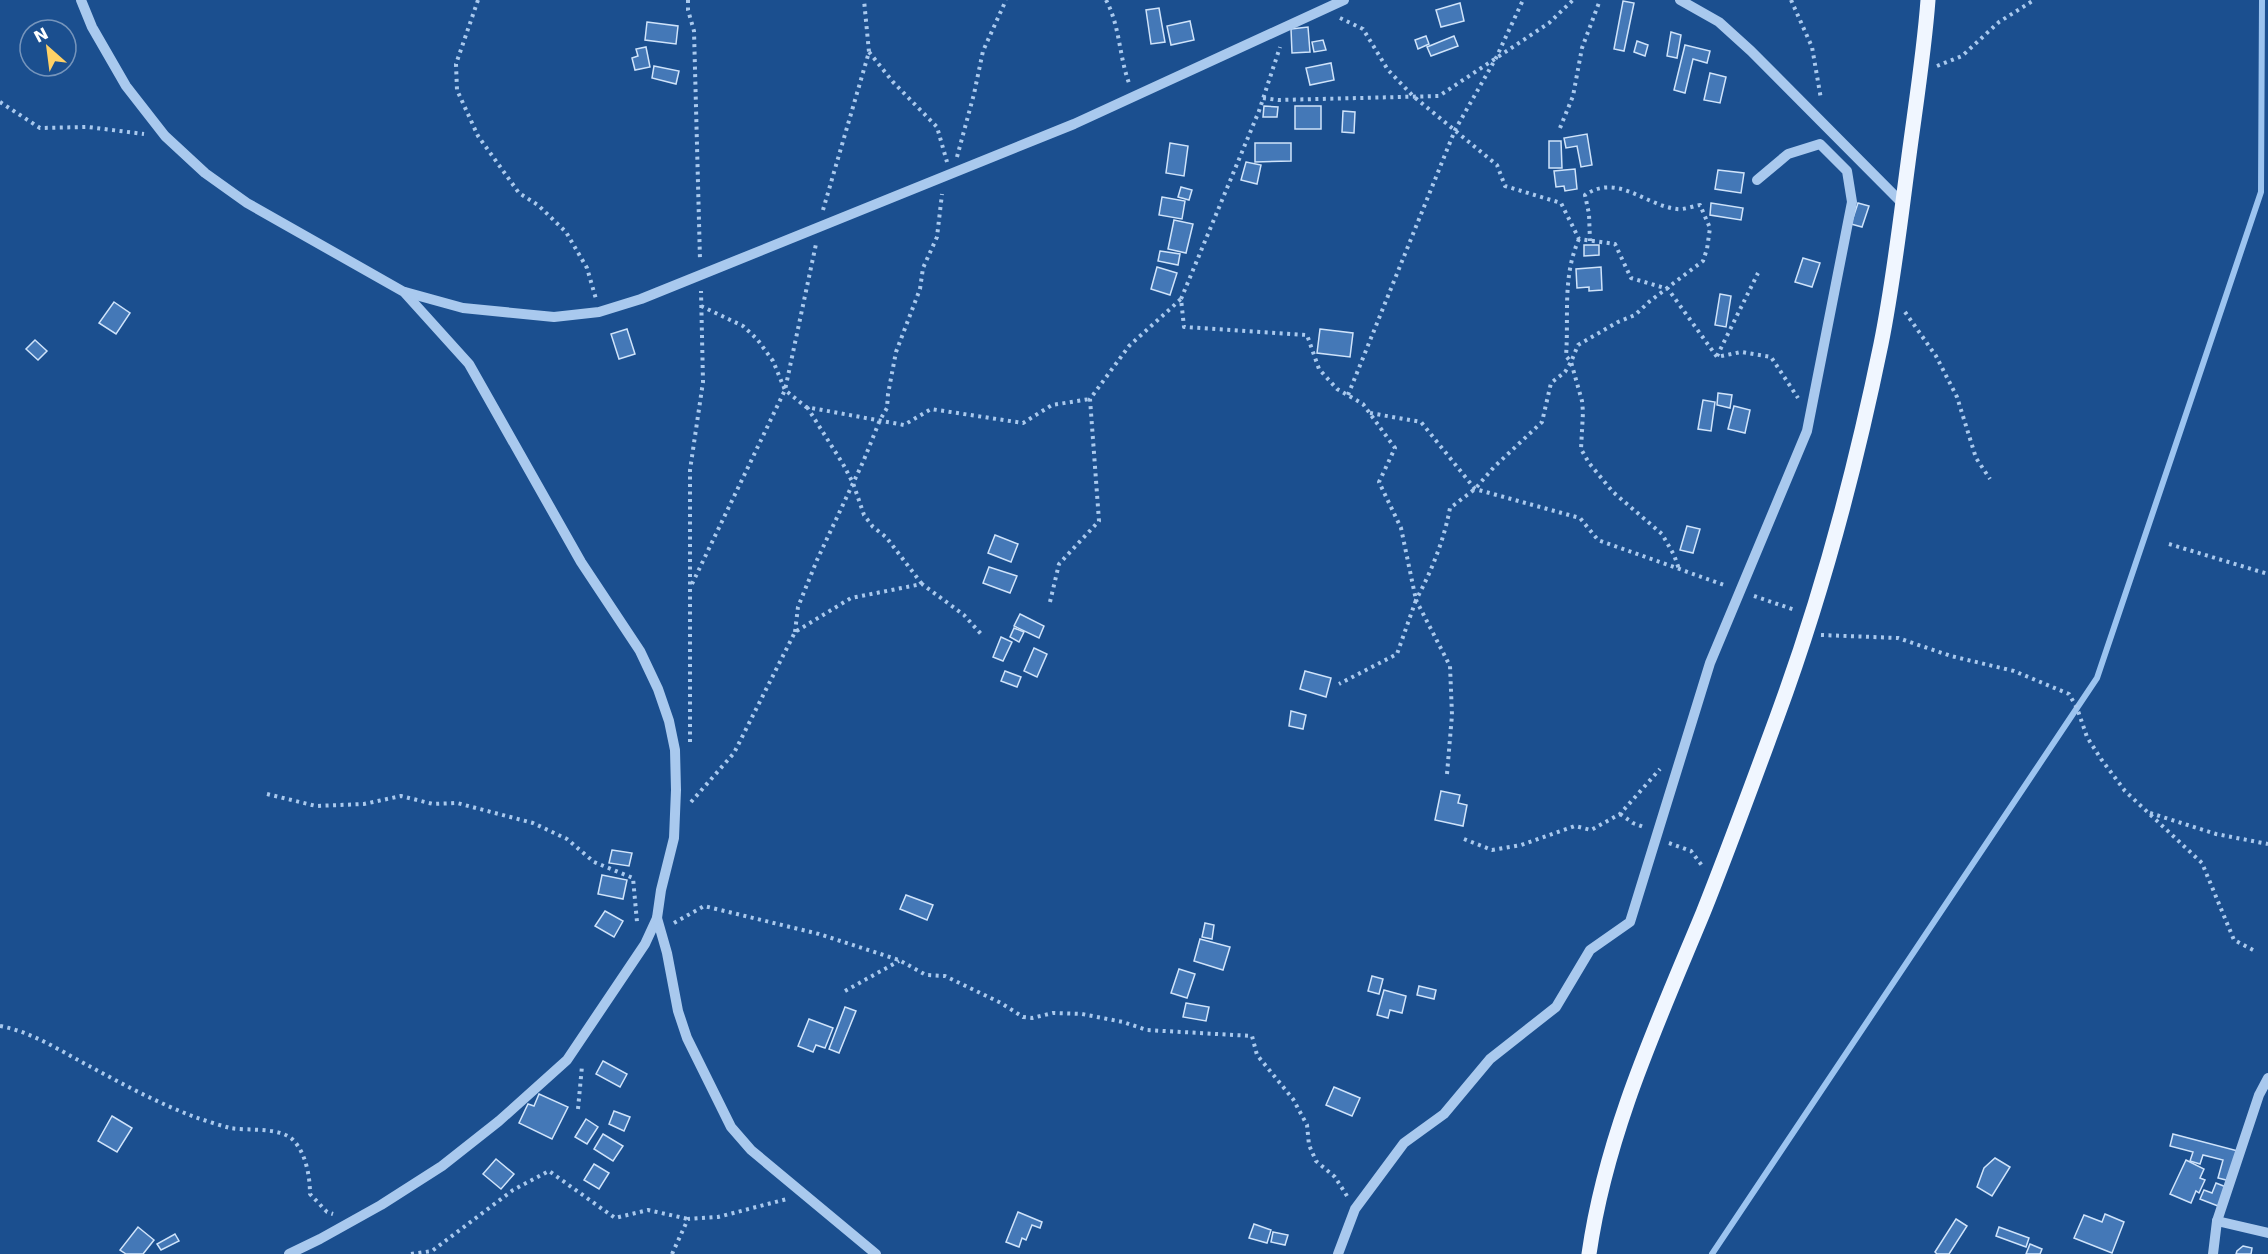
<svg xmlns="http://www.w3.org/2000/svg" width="2268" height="1254" font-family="'DejaVu Sans',sans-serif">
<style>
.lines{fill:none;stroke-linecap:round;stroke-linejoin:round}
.stream{stroke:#9cc4f0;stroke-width:6}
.building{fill:#4478b7;stroke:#cfe3fa;stroke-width:1.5}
.path{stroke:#a9c9ee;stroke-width:4;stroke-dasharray:3 4.5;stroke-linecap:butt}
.minor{stroke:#a9c9ee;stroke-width:10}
.major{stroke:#f0f6ff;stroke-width:15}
</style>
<rect width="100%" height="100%" fill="#1b4f8f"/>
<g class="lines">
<path class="stream" d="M1712,1254L2097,678L2261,192L2262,0"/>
</g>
<g class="building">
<path d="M1623,1L1634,3L1624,51L1614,49Z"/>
<path d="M1460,3L1464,21L1441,27L1436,10Z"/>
<path d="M1159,8L1165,42L1151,44L1146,10Z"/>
<path d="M1190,21L1194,40L1171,45L1167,26Z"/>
<path d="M647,22L678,26L676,44L645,40Z"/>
<path d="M1308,27L1310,52L1292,53L1291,29Z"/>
<path d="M1671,32L1681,35L1677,58L1667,56Z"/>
<path d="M1426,36L1429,44L1418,49L1415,40Z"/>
<path d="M1454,36L1458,46L1431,56L1427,47Z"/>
<path d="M1323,40L1326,50L1314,52L1312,42Z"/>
<path d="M1637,41L1648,45L1645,56L1634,52Z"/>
<path d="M1685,45L1710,51L1707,63L1693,59L1685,93L1674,90Z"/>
<path d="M646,47L650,67L635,70L632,58L638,56L636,49Z"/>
<path d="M1331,63L1334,80L1310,85L1306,68Z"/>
<path d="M654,66L679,71L676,84L652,78Z"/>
<path d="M1710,73L1726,77L1720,103L1704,100Z"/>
<path d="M1264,106L1278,107L1277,117H1263Z"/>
<rect x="1295" y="106" width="26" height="23"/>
<path d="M1343,111L1355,112L1354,133L1342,132Z"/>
<path d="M1587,134L1592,165L1581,167L1577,146L1566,148L1564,138Z"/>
<path d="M1549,141H1561L1562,168H1549Z"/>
<path d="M1170,143L1188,146L1184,176L1166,173Z"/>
<path d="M1255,143H1291V161L1255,162Z"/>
<path d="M1246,162L1261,165L1257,184L1241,180Z"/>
<path d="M1575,169L1577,189L1565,191L1564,186L1556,187L1554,171Z"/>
<path d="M1718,170L1744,173L1741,193L1715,189Z"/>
<path d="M1181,187L1192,190L1189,200L1178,197Z"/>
<path d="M1162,197L1185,201L1182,219L1159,215Z"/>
<path d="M1711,203L1743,208L1741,220L1710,215Z"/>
<path d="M1858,203L1869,206L1862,227L1851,224Z"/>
<path d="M1174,220L1193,224L1186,253L1168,249Z"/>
<path d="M1584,245H1599V255L1584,256Z"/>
<path d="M1160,251L1180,254L1178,265L1158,261Z"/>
<path d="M1803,258L1820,263L1812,287L1795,282Z"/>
<path d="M1157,267L1177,273L1170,295L1151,289Z"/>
<path d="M1601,267L1602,290L1589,291V287L1577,288L1576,269Z"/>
<path d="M1720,294L1731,296L1726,327L1715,325Z"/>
<path d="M114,302L130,313L116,334L99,323Z"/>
<path d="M627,329L635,354L619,359L611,334Z"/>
<path d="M1320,329L1353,333L1350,357L1317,353Z"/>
<path d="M35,340L47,351L38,360L26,349Z"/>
<path d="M1718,393L1732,395L1730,408L1717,405Z"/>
<path d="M1703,400L1715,402L1711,431L1698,429Z"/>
<path d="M1734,406L1750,410L1745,433L1728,429Z"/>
<path d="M1687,526L1700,529L1693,553L1680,550Z"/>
<path d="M995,535L1018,544L1011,562L988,553Z"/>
<path d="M989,567L1017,576L1010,593L983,583Z"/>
<path d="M1020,614L1044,626L1039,638L1014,626Z"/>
<path d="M1014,628L1024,632L1019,642L1010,637Z"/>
<path d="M1001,637L1012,642L1003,661L993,657Z"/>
<path d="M1034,648L1047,654L1037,677L1024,671Z"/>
<path d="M1005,671L1021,677L1017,687L1001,681Z"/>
<path d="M1305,671L1331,678L1326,697L1300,689Z"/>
<path d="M1291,711L1306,715L1303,729L1289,726Z"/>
<path d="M1441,791L1460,795L1458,803L1467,805L1463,826L1435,820Z"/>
<path d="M612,850L632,853L629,866L609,863Z"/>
<path d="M602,875L627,880L623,899L598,894Z"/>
<path d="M906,895L933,905L927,920L900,909Z"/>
<path d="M605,911L623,921L614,937L595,926Z"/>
<path d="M1205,923L1214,925L1212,939L1202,937Z"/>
<path d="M1200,939L1230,947L1223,970L1194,961Z"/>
<path d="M1179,969L1195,974L1187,998L1171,993Z"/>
<path d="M1372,976L1383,979L1379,994L1368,991Z"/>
<path d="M1419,986L1436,990L1434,999L1417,995Z"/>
<path d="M1384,990L1406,996L1402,1013L1390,1010L1388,1018L1377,1015Z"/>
<path d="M1186,1003L1209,1007L1206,1021L1183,1017Z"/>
<path d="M845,1007L856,1011L839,1053L829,1049Z"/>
<path d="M809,1019L833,1028L825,1048L816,1045L813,1052L798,1046Z"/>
<path d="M603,1061L627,1074L620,1087L596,1074Z"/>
<path d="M1334,1087L1360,1098L1352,1116L1326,1105Z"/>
<path d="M539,1094L568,1107L552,1139L519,1123L528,1104L534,1106Z"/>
<path d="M614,1111L630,1117L624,1131L609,1124Z"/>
<path d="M112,1116L132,1128L117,1152L98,1141Z"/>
<path d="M586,1119L598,1127L587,1144L575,1137Z"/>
<path d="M603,1134L623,1146L613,1161L594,1149Z"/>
<path d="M2173,1134L2238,1151L2230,1181L2218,1178L2223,1160L2203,1155L2200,1164L2190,1161L2193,1152L2170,1146Z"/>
<path d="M1995,1158L2010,1167L1992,1196L1977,1187L1984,1168Z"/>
<path d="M496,1159L514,1174L501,1189L483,1174Z"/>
<path d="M2186,1160L2204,1169L2200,1178L2205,1180L2199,1193L2196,1191L2191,1203L2170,1194Z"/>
<path d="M594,1164L609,1173L599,1189L584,1180Z"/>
<path d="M2216,1183L2226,1187L2218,1206L2200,1199L2204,1190L2212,1193Z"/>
<path d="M1018,1212L1042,1222L1040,1228L1032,1225L1026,1240L1022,1238L1019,1247L1006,1242Z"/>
<path d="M2105,1214L2124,1222L2112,1253L2074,1238L2084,1215L2102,1222Z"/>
<path d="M1956,1219L1967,1226L1949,1254H1937L1935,1252Z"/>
<path d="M1254,1224L1271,1230L1267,1243L1249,1238Z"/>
<path d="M138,1227L154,1240L143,1254H126L120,1250Z"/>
<path d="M1999,1227L2029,1238L2026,1247L1996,1236Z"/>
<path d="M1273,1232L1288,1235L1285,1245L1271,1242Z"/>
<path d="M175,1234L179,1241L161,1250L157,1244Z"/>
<path d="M2030,1244L2042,1249L2040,1254H2026Z"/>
<path d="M2243,1246L2252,1248L2251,1254H2236L2237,1251Z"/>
</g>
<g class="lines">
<g class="path">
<path d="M478,0L456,64L457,90L478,136L519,193L538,205L566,232L587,268L596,299"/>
<path d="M688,0V10L694,31L700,260"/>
<path d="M1106,0C1120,26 1119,56 1129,83"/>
<path d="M1791,0L1812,47L1821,99"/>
<path d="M1340,18L1363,29L1388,70L1413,96L1497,165L1505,186L1561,203L1579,239L1615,244L1631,278L1668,289L1717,357L1741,352L1771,357L1798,398"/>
<path d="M869,52L893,82L937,127L947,162"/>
<path d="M1937,66L1962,56L1999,22L2034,0"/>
<path d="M1263,98L1278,100L1439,96L1549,23L1573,0"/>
<path d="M0,102L40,128L88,127L144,134"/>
<path d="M1560,128L1573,96L1582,48L1600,0"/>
<path d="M957,157L974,94L983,51L1006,0"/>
<path d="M823,210L869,52L864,0"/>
<path d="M1579,239C1562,277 1569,316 1566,356L1571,362L1582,401L1583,412L1581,449L1589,463L1613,492L1662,534L1674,555L1679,569"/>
<path d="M1181,299L1259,111L1280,47"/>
<path d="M701,306L743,326L757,339L773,361L785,390L806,407L904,425L931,409L1023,423L1052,405L1090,399"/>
<path d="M1905,312L1936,356L1957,397L1976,458L1990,479"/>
<path d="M1717,356L1758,273"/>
<path d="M1348,395L1455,130L1496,58L1523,0"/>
<path d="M807,407L843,464L853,483L864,515L873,527L886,537L922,584"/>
<path d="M1370,413L1421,422L1475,489L1580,518L1598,540L1727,586"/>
<path d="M2169,544L2268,574"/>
<path d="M692,584L785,390L816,244"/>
<path d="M1754,596L1795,610"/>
<path d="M1050,602L1059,564L1099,521L1090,399L1129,346L1181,299L1184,327L1307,335L1319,369L1337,389L1363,404L1395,448L1379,482L1401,528L1416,600L1397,654L1339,684"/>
<path d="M795,632L798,607L817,560L863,462L880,420L887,408L888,394L896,352L920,289L923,268L937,237L942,194"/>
<path d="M1821,635L1898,638L1951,656L2014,671L2069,694L2077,708L2087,737L2101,759L2125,791L2202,863L2234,940L2257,952"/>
<path d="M690,742V470L703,382L701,291"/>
<path d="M1447,774L1452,715L1450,666L1416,600C1432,570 1444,540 1450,508L1475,489L1494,467L1542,422L1551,383L1565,372L1571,362L1578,345L1618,322L1635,315L1650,301L1703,261L1707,249L1710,228L1700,205C1693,206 1684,210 1677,209C1644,205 1618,173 1585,195L1589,214L1590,241"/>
<path d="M267,794L316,806L364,804L401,796L433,804L457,803L533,823L567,839L594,862L633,878L637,922"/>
<path d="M691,802L734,753L795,632L851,598L922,584L964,615L981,634"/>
<path d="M2150,813L2216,834L2268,844"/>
<path d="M1620,814L1633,823L1646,828"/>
<path d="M1464,839L1492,850L1521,845L1575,826L1591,830L1620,814L1660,769"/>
<path d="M1669,843L1691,851L1703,867"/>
<path d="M674,923L704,906L819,934L899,960L926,975L945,976L1001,1003L1023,1017L1032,1018L1053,1013L1082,1014L1123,1022L1147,1030L1252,1036L1257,1055L1293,1099L1307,1125L1309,1145L1316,1161L1335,1177L1347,1196"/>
<path d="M845,991L899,961"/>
<path d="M0,1026C33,1032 62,1052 91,1067C124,1085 160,1104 195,1117C206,1121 219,1125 230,1128C249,1131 278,1127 292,1139C306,1152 310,1177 310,1194L327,1212L333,1214"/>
<path d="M578,1109L582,1066"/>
<path d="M411,1254L432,1251L513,1190L549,1171L615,1218L648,1210L688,1219"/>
<path d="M672,1254L688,1219L718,1217L787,1199"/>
</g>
<g class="minor">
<path d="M81,0L92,27L126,86L165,136L205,173L247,203L404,292L469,364L581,562L640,651L658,689L669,721L675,750L676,790L674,838L661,890L657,918L645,944L567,1060L499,1121L442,1166L381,1205L320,1239L289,1254"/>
<path d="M1680,0L1719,22L1751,51L1903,204"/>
<path d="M405,292L463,308L554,317L599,312L641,299L1074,124L1344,0"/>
<path d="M657,918L667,953L678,1011L687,1038L731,1127L751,1150L876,1254"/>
<path d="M2217,1221L2268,1233"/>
<path d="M1338,1254L1355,1209L1404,1143L1444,1114L1490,1059L1556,1007L1590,950L1630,922L1710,663L1807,431L1852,202L1847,171L1820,144L1788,154L1757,180"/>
<path d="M2213,1254L2217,1221L2259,1095L2268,1078"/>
</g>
<path class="major" d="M1589,1254C1606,1134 1657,1024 1703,913C1729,848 1753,782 1777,717C1822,595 1855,471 1881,344C1893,285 1900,223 1908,163C1915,109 1924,54 1928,0"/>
</g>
<g transform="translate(48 48) rotate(332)"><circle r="28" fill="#1b4f8f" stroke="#7695bc" stroke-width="1.5"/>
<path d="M0-4.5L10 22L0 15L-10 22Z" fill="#ffd166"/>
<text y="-9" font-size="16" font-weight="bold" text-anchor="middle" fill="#ffffff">N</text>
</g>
</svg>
